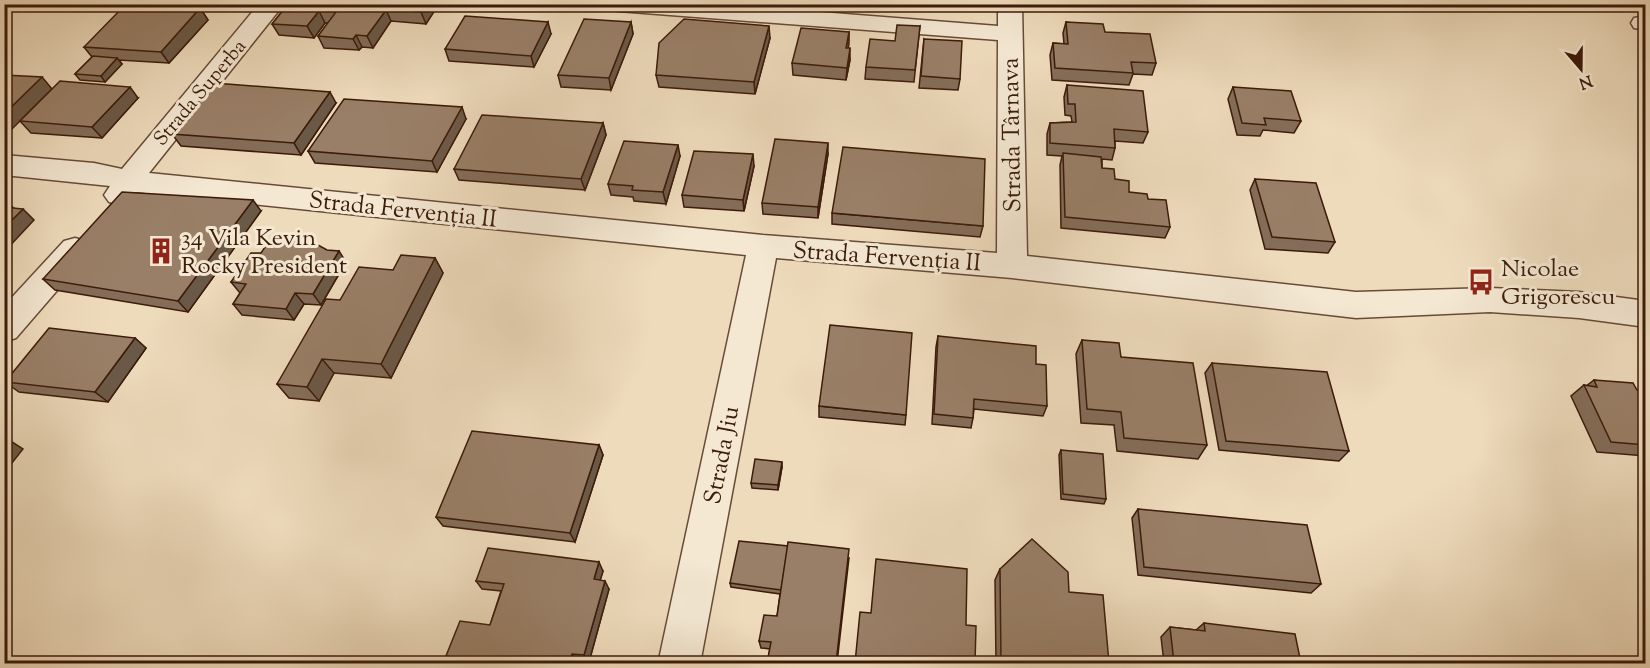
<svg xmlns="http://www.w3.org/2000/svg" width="1650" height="668" font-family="'Sorts Mill Goudy',serif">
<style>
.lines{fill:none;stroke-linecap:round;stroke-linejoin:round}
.minor-casing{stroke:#684b36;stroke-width:3}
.minor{fill:#f4e8d3;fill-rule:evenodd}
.wall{fill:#846d59;stroke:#3c1b0a;stroke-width:1.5}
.shaded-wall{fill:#6b5948;stroke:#3c1b0a;stroke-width:1.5}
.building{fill:#997f67;stroke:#3c1b0a;stroke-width:1.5}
.labels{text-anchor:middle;stroke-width:6;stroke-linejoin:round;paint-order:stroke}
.far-street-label{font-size:20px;fill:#3c1b0a;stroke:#f4e8d3}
.street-label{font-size:24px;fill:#3c1b0a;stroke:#f4e8d3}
.poi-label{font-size:24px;fill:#3c1b0a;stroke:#f4e8d3;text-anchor:start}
</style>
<rect width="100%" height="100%" fill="#eedbbc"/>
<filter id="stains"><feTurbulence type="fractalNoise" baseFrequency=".00333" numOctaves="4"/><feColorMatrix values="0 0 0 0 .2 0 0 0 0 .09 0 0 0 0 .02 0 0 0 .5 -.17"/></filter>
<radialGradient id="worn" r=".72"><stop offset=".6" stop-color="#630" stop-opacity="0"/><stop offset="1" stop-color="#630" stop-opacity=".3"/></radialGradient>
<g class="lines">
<g class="minor-casing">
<g id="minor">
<path d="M259,4H284L149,173L763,235L997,253L998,40L618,11L610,9L606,4H719L998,26V4H1022L1027,256L1356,292L1490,288L1579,292L1646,301V327L1579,318L1490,312L1356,318L1012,278L776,258L700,664H658L746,255L136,192C128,204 123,206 109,202L104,195L110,186L4,175V155L94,163L122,169Z"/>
<path d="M1646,16V30L1634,28L1631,23L1634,18Z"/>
<path d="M75,238L86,241L90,249L86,257L16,338L4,342V306L64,241Z"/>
</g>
</g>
<use href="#minor" class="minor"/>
</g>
<g class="wall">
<path d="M288,4L435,10L426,24L391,21L373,48L362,47L359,50L324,48L318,36L328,23H325L314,38L279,35L272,24Z"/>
<path d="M917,4H942V6Z"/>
<path d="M200,8L208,20L169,63L119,60L122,64L105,82L80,80L75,74L92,57L84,47Z"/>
<path d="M631,22L633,34L611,90L561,87L558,75Z"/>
<path d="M1066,22L1105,32L1156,63L1152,75L1133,74L1129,85L1052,80L1050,55L1053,43L1064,44L1063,33Z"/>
<path d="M920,26L914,82L865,79L866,67L895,41Z"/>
<path d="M849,32L848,48L850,60L846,80L793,75L792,63Z"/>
<path d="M551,34L534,67L449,61L445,49Z"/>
<path d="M770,38L755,94L659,87L656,75Z"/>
<path d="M924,39L960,79L958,90L919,88Z"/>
<path d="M1067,85L1148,132L1143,143L1115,141V148L1112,160L1102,159V168L1129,192L1148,199L1170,227L1165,238L1061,228L1060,165L1062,156L1047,155V134L1050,123L1072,122L1071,116L1065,115L1064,97Z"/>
<path d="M1233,87L1301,121L1294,133L1263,130L1260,136L1237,135L1228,99Z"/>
<path d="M138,98L102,138L31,133L20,121Z"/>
<path d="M336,103L301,155L181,146L172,134Z"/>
<path d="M466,119L437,172L315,163L308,151Z"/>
<path d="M603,123L606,135L585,190L459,180L454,169Z"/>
<path d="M828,154L818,218L763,214L762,203Z"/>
<path d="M680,156L666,204L634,201L633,197L611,195L608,184Z"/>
<path d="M754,166L744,211L684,207L682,195Z"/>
<path d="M1255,179L1335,242L1328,253L1265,249L1250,190Z"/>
<path d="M261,211L188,312L55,290L43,279Z"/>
<path d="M832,213L983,226L980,237L832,224Z"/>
<path d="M261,253L346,262L321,305L304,304L294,320L242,315L233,304L240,293L231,282Z"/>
<path d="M435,258L443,273L391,378L334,373L319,401L289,398L277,384L340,300L393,270Z"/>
<path d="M938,336L1036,364L1047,406L1043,416L974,409L973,418L971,428L932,424L936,347Z"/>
<path d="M135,338L146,348L108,402L19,392L5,382Z"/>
<path d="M1082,340L1121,357L1207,445L1198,459L1117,451L1114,425L1081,423L1076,354Z"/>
<path d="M1212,363L1349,451L1339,461L1219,450L1205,373Z"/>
<path d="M1594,380L1637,390L1640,391L1646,386V456L1597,452L1571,396L1584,385L1586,386Z"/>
<path d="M819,406L906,415L905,425L819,417Z"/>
<path d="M599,445L603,455L575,542L443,526L436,517Z"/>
<path d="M1061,450L1106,499L1104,504L1061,499L1059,455Z"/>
<path d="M782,467L778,490L752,488L751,483Z"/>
<path d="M1138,509L1321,584L1311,593L1138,575L1132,518Z"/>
<path d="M849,558L837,663H767L770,649L761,648L759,641L777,616L780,594L731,587L730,583Z"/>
<path d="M1000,569L1069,592L1109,663H996L995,580Z"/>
<path d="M603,571L600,580L609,589L589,662L577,661L576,663H454L446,656L490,625L501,591L482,589L476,581Z"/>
<path d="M1204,623L1301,663H1164L1161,637L1170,627L1196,630Z"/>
</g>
<g class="shaded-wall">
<path d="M427,4H433L435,10L426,24L421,12Z"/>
<path d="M200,8L208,20L169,63L161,52Z"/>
<path d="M386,10L391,21L373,48L367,36Z"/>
<path d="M319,11L325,23L314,38L307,26Z"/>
<path d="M548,22L551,34L534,67L531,56Z"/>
<path d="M631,22L633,34L611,90L609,78Z"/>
<path d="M769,26L770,38L755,94L754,82Z"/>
<path d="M849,32V44L846,59V48Z"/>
<path d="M356,35L362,47L359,50L353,39Z"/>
<path d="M850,48V60L846,80L847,68Z"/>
<path d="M117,58L122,64L105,82L101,76Z"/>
<path d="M42,77L52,89L8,133L4,129V114Z"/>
<path d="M130,87L138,98L102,138L92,127Z"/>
<path d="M330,92L336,103L301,155L294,143Z"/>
<path d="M462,107L466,119L437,172L432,161Z"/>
<path d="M603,123L606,135L585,190L581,179Z"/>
<path d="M828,143V154L818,218V207Z"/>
<path d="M678,145L680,156L666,204L663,192Z"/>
<path d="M753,154L754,166L744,211L743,200Z"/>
<path d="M253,200L261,211L188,312L178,301Z"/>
<path d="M6,201L18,212L4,210V203Z"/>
<path d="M23,209L34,220L4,252V228Z"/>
<path d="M339,251L346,262L321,305L313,294Z"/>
<path d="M435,258L443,273L391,378L381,364Z"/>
<path d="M295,293L304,304L294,320L286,309Z"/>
<path d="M135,338L146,348L108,402L95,392Z"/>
<path d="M322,359L334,373L319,401L307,387Z"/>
<path d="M9,440L23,449L4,473V445Z"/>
<path d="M599,445L603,455L575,542L570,533Z"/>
<path d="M782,462V467L778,490V485Z"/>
<path d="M599,562L603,571L598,588L594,579Z"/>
<path d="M605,581L609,589L589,662L584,655Z"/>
<path d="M572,654L577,661L576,663H569Z"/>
</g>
<g class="building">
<path d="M126,4H145L200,8L161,52L84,47Z"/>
<path d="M288,4H427L421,12L386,10L367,36L356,35L353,39L318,36L336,12L319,11L307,26L272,24Z"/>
<path d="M465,16L548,22L531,56L445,49Z"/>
<path d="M584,19L631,22L609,78L558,75Z"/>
<path d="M684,19L769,26L754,82L656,75L659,43Z"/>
<path d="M1066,22L1103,24L1105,32L1150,34L1156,63L1131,62L1133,73L1055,68L1053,43L1068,44Z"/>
<path d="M897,25L920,26L915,70L866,67L870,39L895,41Z"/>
<path d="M801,28L849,32L846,48H850L847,68L792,63Z"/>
<path d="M924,39L962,41L960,79L921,76Z"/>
<path d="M93,56L117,58L101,76L75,74Z"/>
<path d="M4,75L42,77L4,114Z"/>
<path d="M60,81L130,87L92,127L20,121Z"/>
<path d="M214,83L330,92L294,143L172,134Z"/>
<path d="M1067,85L1143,91L1148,132L1114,129L1115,148L1050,143V123L1076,122L1075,104H1068Z"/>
<path d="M1233,87L1291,91L1301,121L1264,118L1266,125L1242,123Z"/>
<path d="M344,99L462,107L432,161L308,151Z"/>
<path d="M482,115L603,123L581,179L454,169Z"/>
<path d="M775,139L828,143L818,207L762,203Z"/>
<path d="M624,141L678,145L663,192L632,190L633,186L608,184Z"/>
<path d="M843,147L985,159L983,226L832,213Z"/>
<path d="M694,151L753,154L743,200L682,195Z"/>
<path d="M1063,153L1101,157L1102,168L1114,169L1115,179L1129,181V192L1147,194L1148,199L1166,200L1170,227L1065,217Z"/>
<path d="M1255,179L1316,183L1335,242L1272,237Z"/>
<path d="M122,192L253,200L178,301L43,279Z"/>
<path d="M4,207L23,209L4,228Z"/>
<path d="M272,237L309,240L327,250L339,251L313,294L295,293L286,309L233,304L246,284L231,282L251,253H261Z"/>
<path d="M401,255L435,258L381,364L322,359L307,387L277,384L326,299L340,300L359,267L393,270Z"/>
<path d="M830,325L912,333L906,415L819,406Z"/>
<path d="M49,328L135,338L95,392L5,382Z"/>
<path d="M938,336L1036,346V364L1046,365L1047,406L974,399L973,418L934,414Z"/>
<path d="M1082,340L1119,343L1121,357L1193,363L1207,445L1124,438L1121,412L1087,409Z"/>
<path d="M1212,363L1327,372L1349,451L1226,441Z"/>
<path d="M1594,380L1633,383L1637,390L1646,391V445L1611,442L1584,385L1597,387Z"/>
<path d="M472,431L599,445L570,533L436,517Z"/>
<path d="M4,439L9,440L4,445Z"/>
<path d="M1061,450L1103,454L1106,499L1063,494Z"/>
<path d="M755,459L782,462L778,485L751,483Z"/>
<path d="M1138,509L1307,525L1321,584L1144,567Z"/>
<path d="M1032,539L1068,572L1069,592L1103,595L1109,663H1001L1000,569Z"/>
<path d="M739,541L788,546L781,590L730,583Z"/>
<path d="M788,542L849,549L836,663H824L805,662V663H767L771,642L759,641L764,615L777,616Z"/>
<path d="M488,548L599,562L594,579L605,581L584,655L572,654L569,663H496L446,656L460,621L490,625L504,584L476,581Z"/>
<path d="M876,559L967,569L966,625L976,626L975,663H855L860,612L871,613Z"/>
<path d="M1204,623L1295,634L1301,663H1174L1170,627L1205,631Z"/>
</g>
<defs>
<g id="building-bare" transform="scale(2.07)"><path d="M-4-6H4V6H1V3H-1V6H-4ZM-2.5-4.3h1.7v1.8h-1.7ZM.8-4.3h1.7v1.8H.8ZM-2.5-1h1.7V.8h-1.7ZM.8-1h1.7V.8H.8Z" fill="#8f2418" stroke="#f4e8d3" stroke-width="2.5" paint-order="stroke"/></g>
<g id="bus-bare" transform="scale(2.07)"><path d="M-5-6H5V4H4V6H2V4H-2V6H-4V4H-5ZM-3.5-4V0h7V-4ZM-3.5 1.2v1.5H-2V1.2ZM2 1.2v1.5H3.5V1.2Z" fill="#8f2418" stroke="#f4e8d3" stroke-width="2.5" paint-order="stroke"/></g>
</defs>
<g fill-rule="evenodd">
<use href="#building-bare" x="161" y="251"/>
<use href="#bus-bare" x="1481" y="282"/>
</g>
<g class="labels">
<g class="far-street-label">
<text transform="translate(199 92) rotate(-50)" y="7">Strada Superba</text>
</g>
<g class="street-label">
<text transform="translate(1011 135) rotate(-91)" y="8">Strada Târnava</text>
<text transform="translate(403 209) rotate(6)" y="8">Strada Fervenția II</text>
<text transform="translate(887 256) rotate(4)" y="8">Strada Fervenția II</text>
<text transform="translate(721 455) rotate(-79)" y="8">Strada Jiu</text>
</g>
<g class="poi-label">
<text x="181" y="245">34 Vila Kevin<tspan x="181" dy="28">Rocky President</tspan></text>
<text x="1501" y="276">Nicolae<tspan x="1501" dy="28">Grigorescu</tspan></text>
</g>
</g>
<rect width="1650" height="668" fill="none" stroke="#eedbbc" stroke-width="24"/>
<rect x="6" y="6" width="1638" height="656" fill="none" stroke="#3c1b0a" stroke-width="3"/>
<rect x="12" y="12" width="1626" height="644" fill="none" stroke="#3c1b0a" stroke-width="1.5"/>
<g transform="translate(1581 69) rotate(160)" stroke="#f4e8d3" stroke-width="4.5" paint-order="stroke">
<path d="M0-4.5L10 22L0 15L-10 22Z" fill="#3c1b0a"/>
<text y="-9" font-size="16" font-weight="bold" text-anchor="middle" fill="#3c1b0a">N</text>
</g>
<rect width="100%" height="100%" filter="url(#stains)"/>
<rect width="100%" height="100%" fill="url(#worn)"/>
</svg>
